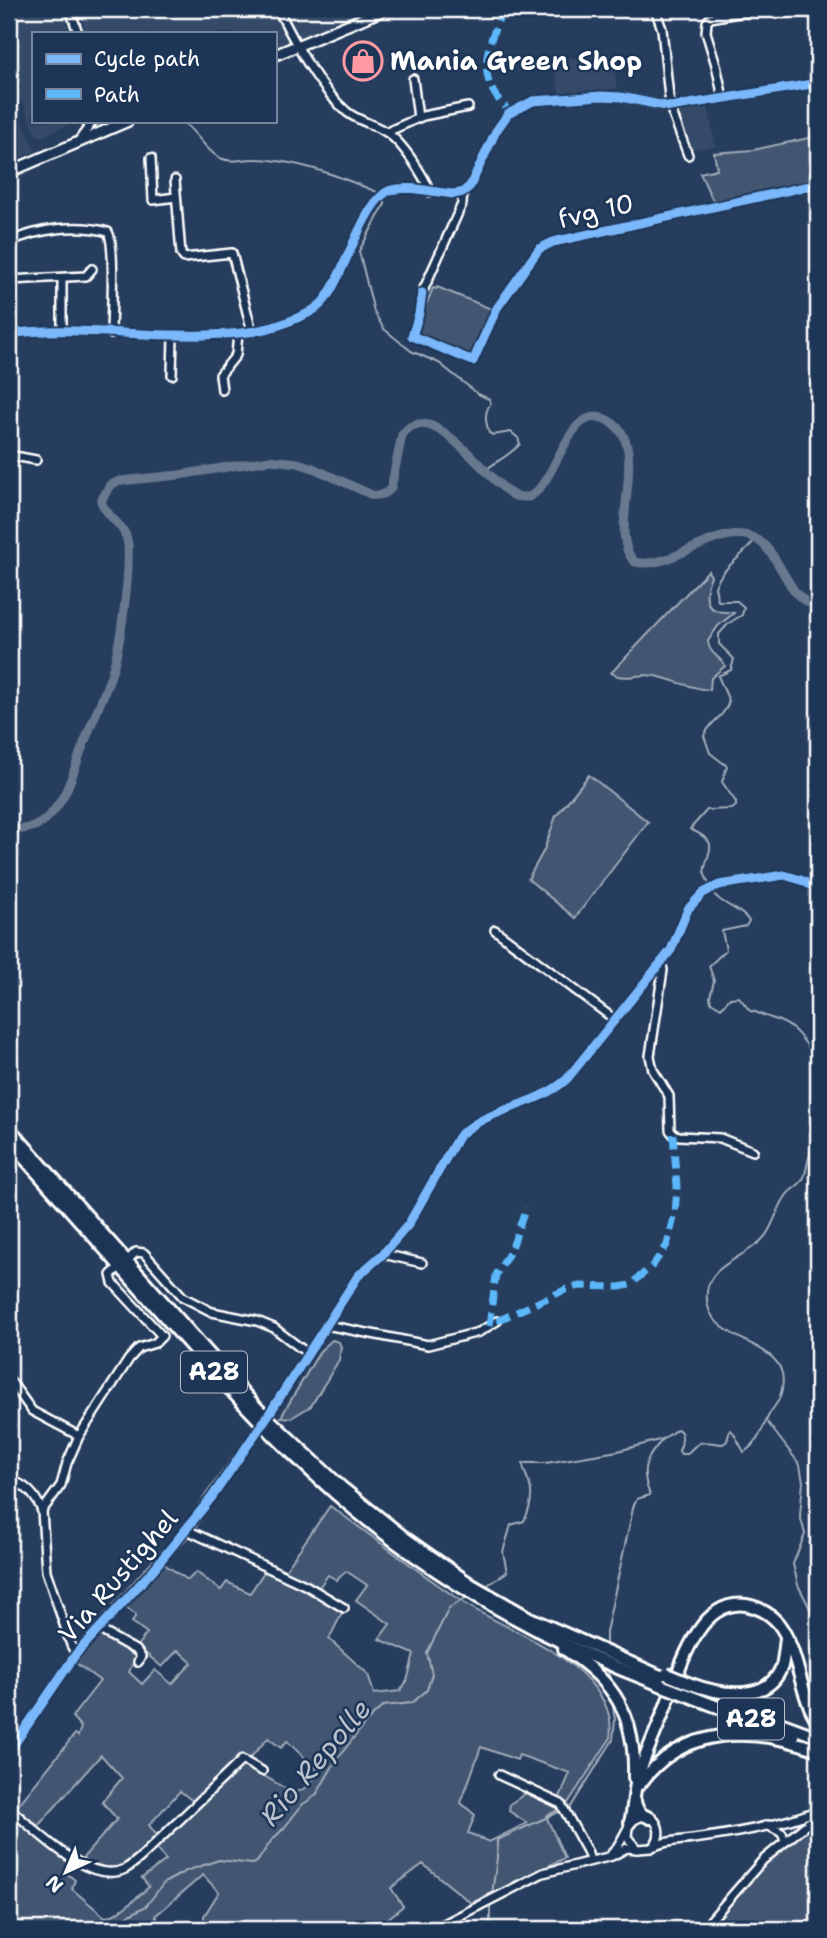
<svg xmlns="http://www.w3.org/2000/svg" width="827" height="1938" font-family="'Shantell Sans',sans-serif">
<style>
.built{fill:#344a68}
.green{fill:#425672;stroke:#a0aab8;stroke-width:2;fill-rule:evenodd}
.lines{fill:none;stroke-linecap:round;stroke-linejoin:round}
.stream{stroke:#a4aebb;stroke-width:2}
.river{stroke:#67788e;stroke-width:9}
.minor-casing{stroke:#fff;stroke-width:12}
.major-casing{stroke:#fff;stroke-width:14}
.highway-casing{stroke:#fff;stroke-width:16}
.minor{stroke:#1d3557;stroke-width:7}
.major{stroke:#1d3557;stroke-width:9}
.highway{stroke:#1d3557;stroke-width:10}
.highway-bridge-casing{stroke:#fff;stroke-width:16;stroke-linecap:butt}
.highway-bridge{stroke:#1d3557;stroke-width:10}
.quiet{stroke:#5cb8fa;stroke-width:7;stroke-dasharray:14 7;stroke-linecap:butt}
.cycleway-casing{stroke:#1d3557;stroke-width:13}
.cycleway{stroke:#7ab7fb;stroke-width:9}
.labels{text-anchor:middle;stroke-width:5;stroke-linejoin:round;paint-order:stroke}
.shield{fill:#1d3557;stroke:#bbc2cd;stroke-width:2}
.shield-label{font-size:24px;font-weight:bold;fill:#fff}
.poi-label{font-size:26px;font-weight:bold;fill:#fff;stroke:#1d3557;text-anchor:start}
.street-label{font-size:26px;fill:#fff;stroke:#1d3557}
.water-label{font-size:28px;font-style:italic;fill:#bbc2cc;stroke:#1d3557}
</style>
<rect width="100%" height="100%" fill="#263d5e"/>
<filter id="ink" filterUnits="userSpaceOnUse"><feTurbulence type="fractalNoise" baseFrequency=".0143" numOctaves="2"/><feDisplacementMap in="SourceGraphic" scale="14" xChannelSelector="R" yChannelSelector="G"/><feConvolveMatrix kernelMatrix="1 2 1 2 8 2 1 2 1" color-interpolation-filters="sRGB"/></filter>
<g filter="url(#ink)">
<g class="built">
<path d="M9,9H63L68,27L61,33H33V121H76L42,137L36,135L18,91L23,88L9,77Z"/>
<path d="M81,9H370L275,49V33H84Z"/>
<path d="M612,54L617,89L559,94L554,60Z"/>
<path d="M9,90L36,151L9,163Z"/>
<path d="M708,106L716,147L688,149L676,113L677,110Z"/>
</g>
<g class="green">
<path d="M818,136V178L784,186V189L715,204L713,201L700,173L717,169L714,153L753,150Z"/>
<path d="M437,287L494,310L474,359L414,335L433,288L436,289Z"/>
<path d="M708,571L711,576C706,587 702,607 718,611C723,613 729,611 734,613L718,626L708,641C709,655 720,655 725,666L711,678L710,690C689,688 674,680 655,676C639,672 626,682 611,673Z"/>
<path d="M589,775L648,822L575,918L528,879L544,850L556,816Z"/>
<path d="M332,1340L339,1342L341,1347L339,1360L311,1406L291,1418L281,1417L320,1351Z"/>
<path d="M330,1506C375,1538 418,1572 464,1603C505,1629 557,1645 590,1682C605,1699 613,1716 610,1739L566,1806L546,1816L565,1858L471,1903L423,1864L391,1888L403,1906L378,1927L380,1929H204V1916L219,1892L203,1875L155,1916L163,1929H9V1818L11,1815L72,1862L65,1872L75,1880L72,1889L105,1917C118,1916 137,1897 149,1887L142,1878L166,1860L155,1848L243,1763L291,1792C305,1793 311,1782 319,1772L287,1741L281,1748L268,1738L250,1758H245L242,1754L238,1755L239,1759L194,1802L180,1791L149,1825L158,1837C135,1857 112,1884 81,1860L117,1819L102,1802L122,1778L101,1755L38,1826L16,1808L75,1734L78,1736L81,1727L72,1717L100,1681L76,1663L100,1634L137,1654L129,1672L142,1684L155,1670L172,1684L192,1663L178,1650L162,1667L137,1646L147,1633L132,1622L136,1615L124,1606L164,1564L188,1580L196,1572L221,1590L227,1582L250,1593L266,1569L281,1576ZM346,1571L367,1585L356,1600L390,1624L379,1639L414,1654L407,1681L400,1691L374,1694L368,1674L329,1639L342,1613L341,1609L315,1593L328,1575L337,1580ZM481,1747L517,1760L519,1755L570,1773L557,1804L529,1791L510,1804L509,1811L527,1823L489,1842L468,1833L475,1815L461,1803Z"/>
<path d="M818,1820V1929H708L739,1892L787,1842Z"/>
</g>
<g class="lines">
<g class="stream">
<path d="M181,121C196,130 205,151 220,158C234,164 243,158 257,159C266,159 276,161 284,162C316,167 347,180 377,192"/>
<path d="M385,199V204L359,251L374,312L384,329L411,351L439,363L478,394L489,399L491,403C483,413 486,422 489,433L493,435L511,432L518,438L520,444C511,454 497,461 487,469"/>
<path d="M818,504L814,512L818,519"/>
<path d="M710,887L704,872C709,846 720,843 690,829L707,810L732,809L736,806V802L722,782L727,766L710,753L704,736C709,722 725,717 729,701L718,676L731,670L734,659L719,644V634L729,623L742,615L744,607L737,601H718L715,587C723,565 744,557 756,538"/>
<path d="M712,892C722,906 741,908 749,921L746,926L722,931L726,950L709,966L714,981L710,997L711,1002L721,1008L730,998L739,997L750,1011C758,1012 764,1016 771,1018C800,1027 799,1039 818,1058"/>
<path d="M768,1423L800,1465L803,1482L800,1515L805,1534L793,1564L798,1585L818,1624"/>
<path d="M486,1586L507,1572L503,1552L511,1525L524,1521C529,1511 533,1497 530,1486C528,1477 523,1472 523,1463H546L618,1451L663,1439L677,1429C685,1432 682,1444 679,1451L681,1454H687C701,1438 704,1442 723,1444L727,1441L730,1430L733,1432L744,1452C760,1442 762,1427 770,1413C773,1408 777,1404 779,1399C804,1334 701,1351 707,1292C709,1261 756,1256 769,1230C775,1219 779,1206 786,1196C791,1188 801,1186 804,1177C808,1166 808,1150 818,1143"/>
<path d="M606,1647V1632L634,1504L637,1499L650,1495C640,1469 644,1460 663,1439"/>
<path d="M608,1670L610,1682"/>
<path d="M566,1809L570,1808L613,1740L615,1720L612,1701"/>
<path d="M492,1894L497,1858V1840L561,1811"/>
<path d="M104,1929L146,1906L164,1883L186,1871L219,1860L252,1864L257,1862L271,1841L284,1828L302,1805L316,1795L337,1759L367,1721L383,1706L412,1703L427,1690L432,1674L427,1653L449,1608L469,1596"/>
<path d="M490,1929V1906"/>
</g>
<path class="river" d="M9,830C23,830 38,828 48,817C68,797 73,771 83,746C92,721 104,697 112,672C121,642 130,576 128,545C127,525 106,518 101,501L110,485L120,481L179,475L270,460L298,463L313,468L372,495C380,496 386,495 391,488L402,435C431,393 489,483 513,495C519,498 524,497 529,497C557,484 567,403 605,419C657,441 603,533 635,562C670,571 713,526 749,536C782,545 786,606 818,604"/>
<g class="minor-casing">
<g id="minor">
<path d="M70,9L78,33"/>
<path d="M278,9C295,43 318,87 347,112C358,121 374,124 386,132C401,141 424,175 430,192"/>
<path d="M655,9L662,29L670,107L688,155"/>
<path d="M413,79L418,118"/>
<path d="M723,98L716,65L706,32L707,22L710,18L755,10L783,13L818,9"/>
<path d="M387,132L423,116L468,107"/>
<path d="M77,143L93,121"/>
<path d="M151,158L153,200L176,197"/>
<path d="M175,180L181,254L184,258L232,253L252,332"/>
<path d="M9,242C37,229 78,223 108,232C116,246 111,314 111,334"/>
<path d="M62,278V330"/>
<path d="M9,280L86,276L92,269"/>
<path d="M422,293L462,204L463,192"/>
<path d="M9,334C74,325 140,338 206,335C234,334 259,333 285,323C298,318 312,313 322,303C344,279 363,199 391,190C410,185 435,193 455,194L463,192L470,186L496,131L508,114L533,101L601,96L621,97L670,107L818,83"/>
<path d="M172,375L173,336"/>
<path d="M222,390L220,375L236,355L238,334"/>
<path d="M9,455L36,460"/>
<path d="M495,930L614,1019"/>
<path d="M661,963L663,970L650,1056L653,1070L669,1096L670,1130L673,1134L679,1136L720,1138L753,1151"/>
<path d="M383,1254L422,1263"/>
<path d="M131,1257L136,1252L144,1253L183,1297L212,1312L257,1321L274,1328L307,1353"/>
<path d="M326,1325L428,1345L479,1332L497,1321"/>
<path d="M9,1379L32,1411L79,1436"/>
<path d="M271,1411L358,1276L383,1254L408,1225L458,1137C489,1107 536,1107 567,1079L671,950L688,909L703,893L719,885L784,875L801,880L818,889"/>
<path d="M9,1480C26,1484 36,1496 42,1511"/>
<path d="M187,1530L307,1586L344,1608"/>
<path d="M98,1629L137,1651L141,1657L138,1662"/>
<path d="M76,1654L71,1645L46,1571L42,1511L61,1485L67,1463L79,1436L129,1359L139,1348L155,1343L162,1336L113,1283L111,1275L117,1269"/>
<path d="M9,1752L76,1654L187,1530L259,1429"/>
<path d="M499,1775L561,1804L587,1851L590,1860"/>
<path d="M9,1808C34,1828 89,1887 125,1869C131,1866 137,1860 142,1856L242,1760L262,1771"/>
<path d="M767,1825L782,1833L785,1841"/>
<path d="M655,1846C668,1840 680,1841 693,1839C731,1834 783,1825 818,1810"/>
<path d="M612,1853C624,1842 627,1821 638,1818C658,1810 666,1837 651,1848L637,1849L627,1837L628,1827"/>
<path d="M434,1929L543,1873L612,1856L627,1848L637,1849"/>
<path d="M703,1929L763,1860L818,1815"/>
</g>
</g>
<g class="major-casing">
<g id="major">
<path d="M275,55L386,9"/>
<path d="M9,172L128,121"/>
</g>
</g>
<g class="highway-casing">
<g id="highway">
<path d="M9,1128L257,1408L341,1487L405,1538L472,1585L530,1618L665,1678"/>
<path d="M9,1141C61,1199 112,1257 163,1315C218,1377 273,1439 336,1494C432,1578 544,1641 663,1686"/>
<path d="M564,1649C616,1682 636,1717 634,1778"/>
<path d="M688,1683C717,1694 768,1705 782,1666C784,1657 785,1647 786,1638"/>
<path d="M684,1694L793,1736"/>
<path d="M772,1720L818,1737"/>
<path d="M640,1784C684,1724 754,1727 818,1750"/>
<path d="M635,1801C637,1811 640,1814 650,1818"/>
<path d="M630,1822C634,1809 633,1794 637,1780C644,1757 655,1734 664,1711C678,1676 696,1598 746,1605C758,1607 770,1614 778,1623C800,1652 798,1692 818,1722"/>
</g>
</g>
<use href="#minor" class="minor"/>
<use href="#major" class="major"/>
<use href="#highway" class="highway"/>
<g class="highway-bridge-casing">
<g id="highway-bridge">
<path d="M666,1674L688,1683"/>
<path d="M663,1686L684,1694"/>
</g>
</g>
<use href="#highway-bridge" class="highway-bridge"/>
<g class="quiet">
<path d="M504,9C486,46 473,81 511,112"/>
<path d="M497,1321L567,1289L580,1286L619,1287L630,1285L653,1265L667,1245L675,1214L677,1187L673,1134"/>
<path d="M489,1326L496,1275L512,1248L526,1207"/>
</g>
<g class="cycleway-casing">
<g id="cycleway">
<path d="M422,293L419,314L412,336L473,361L497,308L539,249L553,242L818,184"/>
<path d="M9,334C74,325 140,338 206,335C234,334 259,333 285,323C298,318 312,313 322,303C344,279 363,199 391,190C410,185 435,193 455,194L463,192L470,186L496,131L508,114L533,101L601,96L621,97L670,107L818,83"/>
<path d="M9,1752L76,1654L153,1570L212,1497L271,1411L358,1276L383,1254L408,1225L458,1137C489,1107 536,1107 567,1079L671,950L688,909L703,893L719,885L784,875L801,880L818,889"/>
</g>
</g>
<use href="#cycleway" class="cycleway"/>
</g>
</g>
<defs>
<g id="shop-ring" transform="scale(2.0125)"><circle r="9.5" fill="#1d3557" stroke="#ff9aa2" stroke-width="1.5"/><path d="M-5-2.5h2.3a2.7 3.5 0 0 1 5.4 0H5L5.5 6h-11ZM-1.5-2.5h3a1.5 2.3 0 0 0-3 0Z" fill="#ff9aa2"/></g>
</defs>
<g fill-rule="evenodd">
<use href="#shop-ring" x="363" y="61"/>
</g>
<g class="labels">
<g class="shield">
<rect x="181" y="1351.5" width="66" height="41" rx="5"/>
<rect x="718" y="1698.5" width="66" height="41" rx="5"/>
</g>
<g class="shield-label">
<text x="214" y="1380">A28</text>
<text x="751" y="1727">A28</text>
</g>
<g class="poi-label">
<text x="390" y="70">Mania Green Shop</text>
</g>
<g class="street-label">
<text transform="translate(596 211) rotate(-13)" y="9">fvg 10</text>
<text transform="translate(118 1576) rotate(-49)" y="9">Via Rustighel</text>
</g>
<g class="water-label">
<text transform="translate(315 1762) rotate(-50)" y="10">Rio Repolle</text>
</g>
</g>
<rect width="827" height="1938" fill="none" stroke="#1d3557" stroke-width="35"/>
<rect x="18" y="18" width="792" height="1903" fill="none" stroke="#fff" stroke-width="2.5" filter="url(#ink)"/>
<rect x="32" y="32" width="245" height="91" fill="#1d3557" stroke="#77869a" stroke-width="2"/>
<rect x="46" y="54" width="35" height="10" fill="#7ab7fb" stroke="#77869a" stroke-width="2"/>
<text x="94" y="66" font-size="21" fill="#ffffff">Cycle path</text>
<rect x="46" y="89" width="35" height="10" fill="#5cb8fa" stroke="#77869a" stroke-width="2"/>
<text x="94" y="102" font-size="21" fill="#ffffff">Path</text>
<g transform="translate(66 1872) rotate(224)" stroke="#1d3557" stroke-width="5" paint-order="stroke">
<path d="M0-5L12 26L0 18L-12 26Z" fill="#ffffff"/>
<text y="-10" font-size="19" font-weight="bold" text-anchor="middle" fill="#ffffff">N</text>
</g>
</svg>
